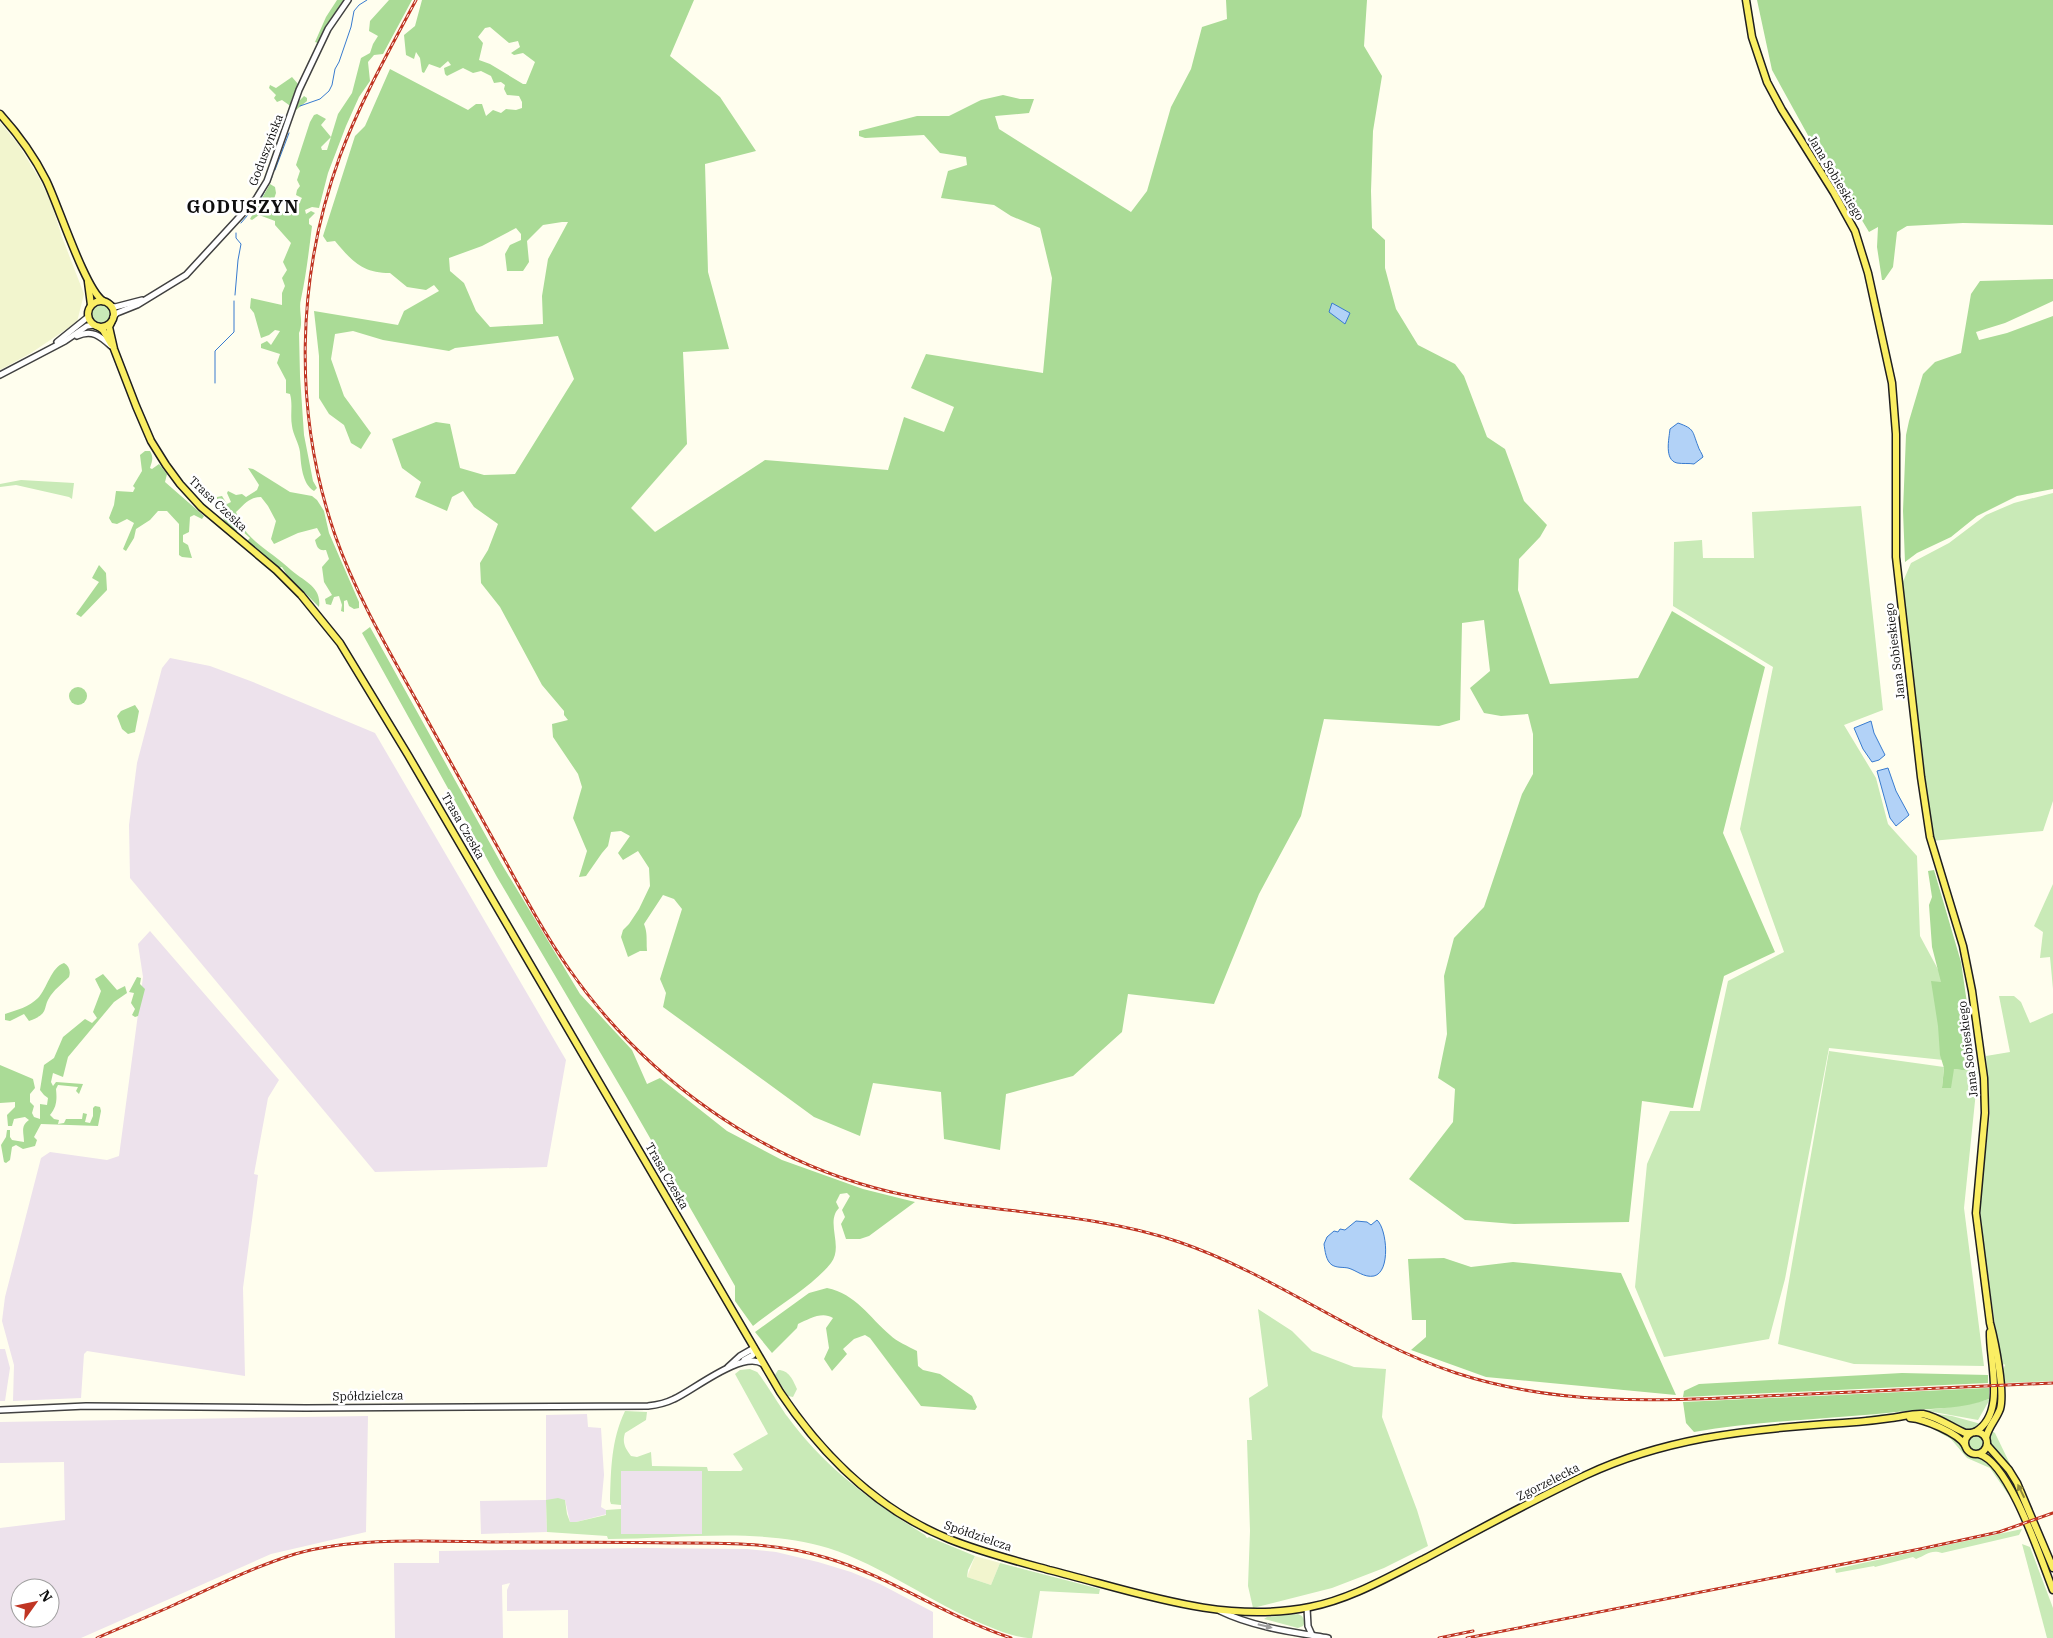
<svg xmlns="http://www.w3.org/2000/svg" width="2053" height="1638" font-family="'IBM Plex Serif',serif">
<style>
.industrial{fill:#ede2ec;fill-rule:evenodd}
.farmland{fill:#f2f5ce}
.green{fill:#c9eab7}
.forest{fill:#aadb96;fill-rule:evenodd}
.water{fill:#b2d2f7;stroke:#387bcf}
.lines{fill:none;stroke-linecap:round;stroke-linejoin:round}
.stream{stroke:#387bcf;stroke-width:1}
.minor-casing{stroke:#414141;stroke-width:8}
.major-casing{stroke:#1f1f1f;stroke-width:9}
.minor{stroke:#fff;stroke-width:5}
.major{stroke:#faee63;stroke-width:6}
.rail-casing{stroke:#c03523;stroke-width:3}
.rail{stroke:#fff;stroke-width:1;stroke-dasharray:4;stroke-linecap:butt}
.oneway{fill:#90893d}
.oneway2{fill:#9f9f9f}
.labels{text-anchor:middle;stroke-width:5;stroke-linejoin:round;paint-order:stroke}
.street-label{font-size:12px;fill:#0e0e0e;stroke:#fff}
.district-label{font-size:18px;font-weight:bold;letter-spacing:1px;fill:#0e0e0e;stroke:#fff}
</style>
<rect width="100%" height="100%" fill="#fffeee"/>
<g class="industrial">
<path d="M170,658L210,666L253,682L375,733L566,1060L547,1167L375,1172L130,878L129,825L137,763L162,668Z"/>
<path d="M150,931L279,1080L268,1098L254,1174L258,1175L243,1288L245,1376L87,1351L84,1354L81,1398L13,1401L14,1365L2,1321L5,1297L41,1158L50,1152L107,1160L119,1156L143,977L138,944Z"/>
<path d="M0,1349H5L10,1368L5,1401H0Z"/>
<path d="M587,1414L588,1427L601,1428L604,1475L601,1507L606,1510L607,1514L576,1522H570L565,1500L546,1501L547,1532L481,1534L480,1501L546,1500V1415Z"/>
<path d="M368,1416L366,1532L271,1554L81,1638H0V1528L65,1520L64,1462L0,1463V1422ZM20,1588H50V1618H20Z"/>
<rect x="621" y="1471" width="81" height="63"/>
<path d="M643,1548L747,1549L776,1552L818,1562L851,1572L880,1584L933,1612V1638H568V1610L507,1611V1590L510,1583L502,1585L503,1638H395L394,1563H439V1551Z"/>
</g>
<g class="farmland">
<path d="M0,122L18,144L39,178L51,202L62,237L84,294L77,322L31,353L0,370Z"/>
<path d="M975,1556L1000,1563L991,1585L967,1577Z"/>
</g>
<g class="green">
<circle cx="100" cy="314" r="10"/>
<path d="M21,480L74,483L72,499L69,497L16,485L0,487V484Z"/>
<path d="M2053,493V801L2043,831L1931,841L1899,591L1911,563L1949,543L1986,515L2014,503Z"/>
<path d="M1861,506L1883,710L1844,725L1876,778L1888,824L1917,856L1920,936L1947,986L1953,1061L1829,1048L1785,1279L1769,1339L1664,1357L1635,1287L1647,1164L1670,1111H1700L1728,981L1784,952L1740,829L1773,667L1673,606L1674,542L1702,540L1703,558H1754L1752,512Z"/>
<path d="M2053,884V989L2050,957L2040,958L2043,932L2034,926Z"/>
<path d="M1999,996H2014L2021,1002L2030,1023L2053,1013V1381L2005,1383L2003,1370L2005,1365L2004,1364L2001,1367L1980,1219L1981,1193L1990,1113L1986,1056L2010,1052Z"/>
<path d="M1829,1051L1944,1067L1942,1088L1954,1069L1978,1072L1964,1208L1984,1366L1854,1364L1778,1344Z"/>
<path d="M1258,1309L1292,1331L1312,1351L1354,1367L1386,1369L1382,1417L1417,1510L1428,1546L1384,1568L1332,1588L1253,1608L1248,1586L1250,1531L1247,1440H1252L1249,1398L1268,1386Z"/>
<path d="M750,1369C752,1370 755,1371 757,1372C760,1374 782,1409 787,1416C824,1467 872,1502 925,1535L927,1538L929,1537L975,1556L968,1570L967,1577L991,1585L1000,1563L1100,1589L1099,1594L1040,1591L1032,1638C1016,1638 1000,1631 985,1625C931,1603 884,1566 828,1548C758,1527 680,1539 608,1539L607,1536L547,1532L546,1500L558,1498L565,1500L567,1514L570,1522H576L606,1515V1510L621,1509V1534H702V1471H621V1505L611,1504L610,1501C611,1470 611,1440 625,1411L647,1412L646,1420L625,1433C622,1443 625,1448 631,1456L637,1457L651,1452L652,1466L707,1467L708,1471H741L743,1469L733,1454L768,1434L735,1374L740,1370Z"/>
<path d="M778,1370C789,1370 793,1380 797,1389L793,1397L788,1396L775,1375Z"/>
<path d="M1990,1399L1978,1420L1928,1411L1866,1418V1416C1907,1411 1950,1410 1990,1399Z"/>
<path d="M1930,1413L1952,1416L1981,1424L1978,1427L1967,1430Z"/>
<path d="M1919,1421L1948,1434L1961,1443L1964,1452L1969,1456L1984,1459L2000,1476L2010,1497L1990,1468L1967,1458L1951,1439Z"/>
<path d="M1990,1430L1995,1433L2010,1464H2007L1991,1448Z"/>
<circle cx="1976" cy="1443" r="7"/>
<path d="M2022,1529L2019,1535L1942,1553C1931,1549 1926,1555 1916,1559L1913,1557L1875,1567L1874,1566L1836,1573L1835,1569Z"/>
<path d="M2022,1544L2030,1547L2053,1608V1638H2047Z"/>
<path d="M1298,1614L1302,1616L1305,1622L1303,1626L1298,1628L1264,1619L1267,1617Z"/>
</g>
<g class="forest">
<path d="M337,0H345L328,23L318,43L315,42L326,17Z"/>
<path d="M389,0H412L383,54L374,55L368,62L370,81L359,97L346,126L328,173L319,208L312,207L305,210L306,214L311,211L315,213L309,219V224L312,226C309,250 306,276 301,299C298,310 304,322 299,333L300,376L304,435L313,481L317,488L314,491C302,484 301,464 300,452C299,443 293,435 292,426C290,415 293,404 290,394L286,393V380L277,363L280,354L261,348V344L267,341L271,345L280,331L275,330L269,335L261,338L254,313L250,308L251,298L282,305V293L285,286L282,278L287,270L283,262L291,243L275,225V221L259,215L252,220L250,219L270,184L275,187L276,193L274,199L267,200C263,213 267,214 278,213C287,213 291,215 298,211L297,207L302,198L296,195L297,190L300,186L297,180L300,171L296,165L310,122L314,115L317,114L326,119L321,125L331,137L321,147L322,150H327L338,114L352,93L361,58L370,53L373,44L378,36L369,31L370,21Z"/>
<path d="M422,0H694L670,56L720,97L756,151L705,164L708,272L729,349L683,352L687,444L631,508L655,532L765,460L888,470L904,417L944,432L954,407L911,388L926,354L1043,373L1052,278L1040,228L1011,216L994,205L941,198L948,171L967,165L966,157L940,153L924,135L865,138L859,136V131L917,116H949L981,100L1003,95L1020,99H1034L1029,113L995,116L999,129L1131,212L1147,191L1171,107L1191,69L1202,27L1227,19L1226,0H1367L1364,46L1382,76L1373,131L1371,191L1372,228L1385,240V268L1396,309L1418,345L1455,364L1464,376L1487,437L1505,449L1524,501L1547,525L1540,537L1519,559L1518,590L1550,684L1638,678L1672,611L1765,667L1723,833L1775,952L1724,976L1693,1108L1642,1101L1629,1222L1514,1224L1465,1220L1409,1179L1453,1122L1455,1089L1438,1078L1447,1034L1444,976L1454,938L1484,907L1522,794L1533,774V734L1528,714L1501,716L1484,713L1470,688L1490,671L1484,620L1462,623L1460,720L1439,726L1324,719L1301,816L1259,894L1214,1004L1128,994L1122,1032L1073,1076L1006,1094L1000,1150L944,1139L941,1092L873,1083L860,1136L814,1117L663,1007L666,993L660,979L682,909L674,899L663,895L644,924C648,934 646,941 647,951H640L628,957L621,937L623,930L629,924L639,909L650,886L649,868L638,851L623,860L618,853L630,836L621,831L611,832L608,846L602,853L586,876L579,877L587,851L573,818L582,787L578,774L553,737L552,724L568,720L564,715V711L542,685L500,607L481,583L480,563L488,550L498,524L474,507L463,491L452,497L447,511L415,497L421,482L402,468L392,439L436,422L450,424L460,468L484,475L515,474L574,379L558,336L455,348L449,351L383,340L353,331L335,334L331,359L344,396L371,433L361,449L351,443L344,425L329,414L319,398V356L314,311L398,325L404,311L439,291L434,285L426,290L407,287L390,273C362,273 352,261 335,241L327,242L323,236L355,136L365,126L390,69L468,110L476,104H482L486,116L493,110L501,113L506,109L516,110L522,108V102L519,96L507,95L504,89L505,85L501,82L494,83L491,76L481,71L473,73L463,68L447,76L445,74L444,68L451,65L448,61L440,68L429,64L424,73L422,72L420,58L416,52L414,59L406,55L404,35L415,26ZM490,27L509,43L518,41L520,47L511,53L514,55L523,53L535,62L526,84H523L490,64L479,60L483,43L478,37L485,28ZM562,222H568L548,259L542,296L543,324L490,327L476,311L464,283L450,271L449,258L482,246L516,228L521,234V240L510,245L505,254L507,271H523L529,262L527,241L543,225Z"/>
<path d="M1757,0H2053V225L1963,223L1907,226L1897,232L1893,267L1884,280H1882L1877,247L1878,227L1869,232L1848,197L1810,139L1772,70Z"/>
<path d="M292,77L298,84L291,101L295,105L304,96L307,98V101L296,110L282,100L277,102L274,98L276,95L269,88L270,85L276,88Z"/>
<path d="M2053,279V301L2005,323L1976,332L1979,340L2007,333L2053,316V489L2017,496L1977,516L1951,537L1917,553L1905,562L1903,511L1906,435L1909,421L1923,374L1935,362L1961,353L1971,294L1980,281Z"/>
<path d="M145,451H150C154,458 152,461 150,468L152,469L159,464L167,474L165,482L204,516L202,519L194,515L190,517L189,532L183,535V542L188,545L192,558L182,557L179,555V524L167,511H158L150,520L136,529L134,538L126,551L123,549L134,523L127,519L117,524L112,523L109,518L114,505L116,491L133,492L135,488L133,486L142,471L140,455Z"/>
<path d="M248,468L253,469L290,492L312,496L317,500L324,511L329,533L359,602V608L354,609L349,606L347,600L344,601V612L341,611L342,605L339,596L334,597L331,605L326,604L325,599L332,595L324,582L322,567L329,559L326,550C318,551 317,547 315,540L321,535L317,528L298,533L274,544L271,539L276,521L268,506L261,497C249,497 244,505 236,512C239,519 242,527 247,533C259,547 278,557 291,570C303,581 322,586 319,607L287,575L282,567L279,568L247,541L250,538L241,530L235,532L224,522L221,505L217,504V497L222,496L227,504L231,502L227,493L228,491L236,495L242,494L246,497L257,490L259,485Z"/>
<path d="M99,565L106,573L107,590L81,617L76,614L99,582L92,578Z"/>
<path d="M370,627L501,863L580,994L632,1050L647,1084L660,1078L727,1131L782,1160L863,1189L915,1202L869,1236L860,1239H846L841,1224L845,1217L842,1210L850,1196L847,1193L840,1194L836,1202L839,1208C825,1222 844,1246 831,1263C814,1285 776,1307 753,1326L735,1301V1286L627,1098L497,877L362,633Z"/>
<circle cx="78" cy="696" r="9"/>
<path d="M135,705L139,711L135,732L128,734L122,729L117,716L121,711Z"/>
<path d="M1934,870L1961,962L1977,1072L1954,1069L1951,1088H1942L1944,1068L1940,1055L1938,1026L1931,981L1941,982L1932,947L1929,905L1932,897L1928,871Z"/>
<path d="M64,963C69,966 71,971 69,977C63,983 56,988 51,995C41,1009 51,1013 29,1021L24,1014L10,1021L5,1020V1014C17,1010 29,1007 38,998C47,989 51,967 64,963Z"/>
<path d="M103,974L117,990L125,986L127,993L114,1002L68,1057L63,1077L53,1073L51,1082L53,1086L56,1082L83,1084L79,1094L76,1091L78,1087L58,1085L56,1089C57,1099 57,1107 50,1115L54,1119L59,1120L58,1124L64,1123L66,1119H82L83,1113L87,1114L85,1122L90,1123L93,1116V1108L95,1106L100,1107L101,1111L98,1126L41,1124L34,1137L37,1140L35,1146L23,1149L16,1145L12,1147L10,1160L6,1163L4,1162L1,1145L6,1137L7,1130H10V1137L12,1140L24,1142C24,1133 20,1126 29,1120L25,1117L14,1119L12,1126H8L7,1115L15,1107V1102L0,1103V1065L33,1079L35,1088L30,1094V1102L34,1106L32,1113L34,1117L40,1119V1104L47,1105L48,1098L44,1095L40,1090L44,1065L54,1058L63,1037L85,1019L92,1023L97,1018L93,1012L101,991L95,979Z"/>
<path d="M137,977L141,978L140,984L145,989L138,1016L135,1017L132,1015L135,1009L131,1003L134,993L129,992Z"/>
<path d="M1444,1258L1471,1267L1513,1262L1621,1273L1676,1395L1486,1377L1411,1350L1426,1337V1320H1412L1408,1259Z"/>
<path d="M827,1288C856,1294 869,1317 890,1335C897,1342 908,1346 917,1351L918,1366L923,1370L940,1374L972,1396L977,1407L975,1410L921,1406L870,1338L865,1335L854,1339L843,1349L847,1354L832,1371L824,1359L829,1348L826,1328L833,1318C822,1311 809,1319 798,1324L797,1328L772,1353L755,1332L809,1293Z"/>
<path d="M1902,1373L1988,1375V1383L1683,1397L1684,1391L1699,1384Z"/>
<path d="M1987,1388H1989V1399C1963,1409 1934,1408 1906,1411C1836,1419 1764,1420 1694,1432L1686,1423L1683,1402Z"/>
</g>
<g class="water">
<path d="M1332,303L1350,313L1345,324L1329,312Z"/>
<path d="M1678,423C1695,429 1692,431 1698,446C1699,450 1702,453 1703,457L1694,464C1689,463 1683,464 1677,463C1664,460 1669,439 1670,429Z"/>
<path d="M1871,721L1874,733L1885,755L1879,760L1872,762L1863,749L1854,728Z"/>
<path d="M1888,768L1896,791L1909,815L1896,826L1890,818L1877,771Z"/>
<path d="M1377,1220C1387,1229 1391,1272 1374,1276C1364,1278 1356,1270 1348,1268C1343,1267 1337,1268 1332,1265C1326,1261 1325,1251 1324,1244L1327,1237L1334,1231L1338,1232L1340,1229L1345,1230L1356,1221L1367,1222L1371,1225Z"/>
</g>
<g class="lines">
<g class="stream">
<path d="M300,106L320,99L329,91L332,85L335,69L339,62L351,27L354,11L359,5L367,0"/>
<path d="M275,170L289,133"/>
<path d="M241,223L259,202L272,177"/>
<path d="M235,295L238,260L241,244L236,238V233"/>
<path d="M215,383V351L234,332V301"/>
</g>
<g class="minor-casing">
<g id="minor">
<path d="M111,306L115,307L142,300"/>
<path d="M113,317L117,313L137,305L186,275L256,199L267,181L299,90L328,29L348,0"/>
<path d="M77,336C92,329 100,336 111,346"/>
<path d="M57,342L88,317"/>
<path d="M0,375L65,341L87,326L94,325"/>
<path d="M744,1360L753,1355L754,1348"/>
<path d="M728,1367L740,1356L754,1348"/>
<path d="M0,1410L86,1406L306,1408L648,1406C657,1405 666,1403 674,1399C694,1390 742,1350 763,1364"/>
<path d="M1307,1608L1308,1626L1312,1635"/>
<path d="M1220,1611C1253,1627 1292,1632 1328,1638"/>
</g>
</g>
<g class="major-casing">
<g id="major">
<path d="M1746,0L1752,37L1767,82L1782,110L1834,193L1855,231L1868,273L1892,383L1896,434V557L1921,777L1930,837L1963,946L1972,991L1984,1078L1985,1113L1976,1213L1990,1323C1995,1342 2005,1391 2000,1409C1996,1420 1988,1427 1986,1438"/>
<path d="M0,114C18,134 34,156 46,180C58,204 85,289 103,301"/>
<path d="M88,282L91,305"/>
<circle cx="101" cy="314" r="13"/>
<path d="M111,323L109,327L114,349L136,406L151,441L166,465L180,484L201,507L276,570L301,595L340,643L408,755L780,1392C822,1455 878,1510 949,1539C981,1552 1016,1561 1049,1570C1134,1591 1222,1625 1310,1607C1351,1599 1388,1577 1424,1559C1478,1530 1531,1501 1586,1475C1663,1439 1743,1430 1826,1424C1848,1423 1870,1421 1891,1418C1902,1417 1912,1413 1923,1414C1938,1417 1951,1427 1965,1433H1970"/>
<path d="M99,327L103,330L111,344"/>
<path d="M1910,1418C1924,1419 1958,1433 1965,1445"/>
<circle cx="1976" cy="1443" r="11"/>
<path d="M1975,1432C2007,1414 1989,1361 1990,1332"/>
<path d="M1987,1445L2009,1470L2017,1483L2053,1568"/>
<path d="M1979,1454C2010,1463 2041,1560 2053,1590"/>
</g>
</g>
<use href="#minor" class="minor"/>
<use href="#major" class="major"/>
<g class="rail-casing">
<g id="rail">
<path d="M416,0C389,51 360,102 340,156C296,277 293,413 335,535C357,598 392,656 424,714C452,765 480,815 508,866C527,901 546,936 569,969C644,1077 762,1162 891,1192C986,1214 1086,1210 1179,1242C1276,1275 1359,1341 1456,1373C1567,1409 1672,1400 1787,1395C1875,1391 1964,1387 2053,1383"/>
<path d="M97,1638C124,1626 150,1616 176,1604C215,1586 254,1567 295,1554C363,1534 452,1543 523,1542C573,1542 622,1542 671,1543C724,1543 776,1542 827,1558C891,1577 947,1617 1011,1638"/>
<path d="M1439,1638L1473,1631"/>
<path d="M1467,1638L1920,1549L1999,1532L2053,1513"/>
</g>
</g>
<use href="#rail" class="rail"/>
</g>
<defs><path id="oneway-solid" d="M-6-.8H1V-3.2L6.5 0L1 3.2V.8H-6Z" transform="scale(1.25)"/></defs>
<use class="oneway" href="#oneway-solid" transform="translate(2021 1491) rotate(-116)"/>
<use class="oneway2" href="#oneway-solid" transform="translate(1265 1626) rotate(14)"/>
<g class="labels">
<g class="street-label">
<text transform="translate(266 150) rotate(-69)" y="4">Goduszyńska</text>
<text transform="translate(1836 178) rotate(59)" y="4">Jana Sobieskiego</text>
<text transform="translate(218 504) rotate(43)" y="4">Trasa Czeska</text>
<text transform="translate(1895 651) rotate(-97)" y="4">Jana Sobieskiego</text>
<text transform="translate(463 826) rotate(60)" y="4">Trasa Czeska</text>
<text transform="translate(1968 1049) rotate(-97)" y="4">Jana Sobieskiego</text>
<text transform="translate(667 1176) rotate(60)" y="4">Trasa Czeska</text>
<text transform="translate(368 1396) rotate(-1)" y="4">Spółdzielcza</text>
<text transform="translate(1548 1482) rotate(-27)" y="4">Zgorzelecka</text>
<text transform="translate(978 1536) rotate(19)" y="4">Spółdzielcza</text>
</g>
<g class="district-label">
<text x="243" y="213">GODUSZYN</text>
</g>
</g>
<g transform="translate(35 1603) rotate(57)"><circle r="24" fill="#ffffff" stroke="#9f9f9f"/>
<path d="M0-4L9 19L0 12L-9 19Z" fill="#c03523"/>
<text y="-8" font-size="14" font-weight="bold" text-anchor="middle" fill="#0e0e0e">N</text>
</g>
</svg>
